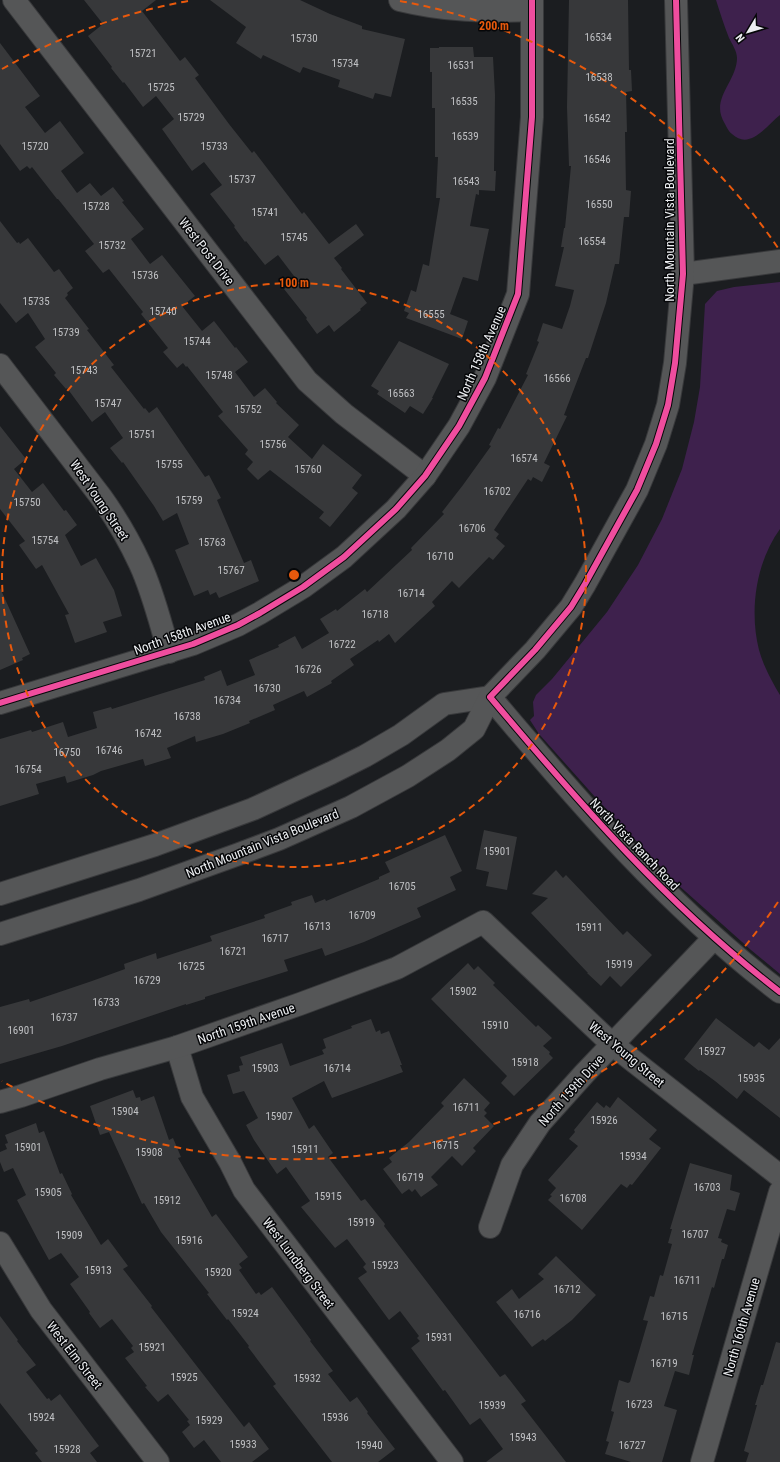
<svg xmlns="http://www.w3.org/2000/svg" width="780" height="1462" font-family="'Roboto Condensed',sans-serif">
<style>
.green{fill:#3e214d}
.building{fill:#37383a}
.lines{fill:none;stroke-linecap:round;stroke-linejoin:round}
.minor-casing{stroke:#38393b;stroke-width:24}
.minor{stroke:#555657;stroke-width:22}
.cycleway-casing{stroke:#060709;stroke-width:8}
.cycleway{stroke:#ef4d9e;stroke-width:6}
.ring{fill:none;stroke:#e8590c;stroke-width:2;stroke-dasharray:7 5}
.labels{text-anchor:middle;stroke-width:3;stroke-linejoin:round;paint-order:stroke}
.number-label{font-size:11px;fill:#bfc0c3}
.street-label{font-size:13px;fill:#eceef1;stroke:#060709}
.centre{fill:#e8590c;stroke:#060709;stroke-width:2}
.ring-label{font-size:12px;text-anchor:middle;font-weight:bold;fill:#e8590c;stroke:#060709;stroke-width:3;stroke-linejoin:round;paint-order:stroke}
</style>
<rect width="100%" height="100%" fill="#1b1d20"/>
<g class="green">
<path d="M716,0H780V115C767,125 750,151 732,134C729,132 727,128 725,124C709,99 737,82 737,58C737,51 732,44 729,38C724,25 720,13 716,0Z"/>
<path d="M780,282V529C756,562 749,610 759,650C763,665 772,682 780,695V974L751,950L676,883L596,798L539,734L530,720L534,716L533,702L536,695L552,679L607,612L638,565L662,519L682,469L694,422L700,387L705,304L717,291L734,287Z"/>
</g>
<g class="building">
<path d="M84,0H156L142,11L180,61L185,57L199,75L195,78L229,124L252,153L254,151L302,214L304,212L329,244L356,224L364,235L334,258L342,268L341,269L367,303L360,309L361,310L334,332L329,325L317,334L306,319L307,318L284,289L297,280L278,255L265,265L246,241L245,242L234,227L235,226L210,194L222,185L204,162L192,171L162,129L174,119L156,96L143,107L124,82L123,83L111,68L112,67L88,36L103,24Z"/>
<path d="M210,0H300L330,14L362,26V29L405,39L391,97L375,93L373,99L338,87L340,80L303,67L300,73L263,55L261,59L236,43L246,27Z"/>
<path d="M569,0H628L629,70H631L632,91L626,92L627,132H625L626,190L631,191L629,217H624L619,264H615L606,303L588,358H586L564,415L567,416L544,463L550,466L542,482L533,477L531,481L528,479L494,530L499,534L496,538L505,546L493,560L489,557L459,588L452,581L432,602L435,606L395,643L389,634L379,642L378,640L350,659L354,665L331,681L332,683L307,697L304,691L273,705L275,710L249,721L250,723L223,734L196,742L195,736L167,748L171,758L145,766L143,759L101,771L93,775L67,783L65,776L36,784L39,794L0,806V739L31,730L32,732L63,722L68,737L97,728L93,712L111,707L112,709L205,680L204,677L221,670L227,686L255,675L249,660L279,647L278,645L295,636L302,649L329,633L320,619L336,609L337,611L365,589L367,592L412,550L411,548L444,514L442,512L463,485L491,446L489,445L498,428L500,429L528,375L526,374L539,342L537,341L543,323L562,329L570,306L574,290L555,286L564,247H561L564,228H565L571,166H569L567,107Z"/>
<path d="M0,43L40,96L25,107L45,133L60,121L84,153L61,171L77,193L90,183L101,196L113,187L124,201L122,202L144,229L131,239L150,264L162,255L195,296L182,306L202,331L214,321L235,348L236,347L248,362L235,372L254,397L265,388L277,402L276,403L299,425L288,437L312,459L323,444L362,475L352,488L358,493L330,527L319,518L324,512L270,470L258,480L247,469L253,462L245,454L248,450L218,416L223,412L187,366L186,367L183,363L177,368L163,352L168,348L141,314L143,312L109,269L103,273L85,251L94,244L58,199H57L32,167L30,169L27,166L20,171L0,144Z"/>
<path d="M439,47H473L474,57H493L495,95L494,171H496L495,191L479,190V195L476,194L470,226L489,229L478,281L463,277L450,314L468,321L462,339L406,318L409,313L404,311L411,290L416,292L423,264L429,266L440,198H436L438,157H435V108H432V72H430V48H439Z"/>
<path d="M0,221L17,243L19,242L20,244L28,238L54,272L59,269L73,288L67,293L68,295L65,298L89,329L87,330L114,365L111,367L144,409L145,408L149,413L157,407L205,477L209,475L221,498L217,500L244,563L251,560L259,581L219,598L216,592L210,595L208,590L194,596L175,550L189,544L177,513L163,521L154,506L123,462L122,463L110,448L123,438L105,412L92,422L67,388L66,389L54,375L56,373L35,347L45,339L28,313L16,323L0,303Z"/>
<path d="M399,341L449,364L432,398H433L423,414L410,406L405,413L377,394L379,391L371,386Z"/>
<path d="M0,426L26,459L14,469L32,492L43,483L64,511L66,510L77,525L65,535L81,566L96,558L114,590L122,616L103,622L107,632L75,643L65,615L69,614L42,565L36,569L19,545L25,541L0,509Z"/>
<path d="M0,588L30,654L22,658L23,660L0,670Z"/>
<path d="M484,830L517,837L507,890L486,886L489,872L476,869Z"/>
<path d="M445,835L462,871L450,877L456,890L417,908L421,917L364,942L325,956L322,948L284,960L288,971L205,997V999L186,1005V1004L62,1046L0,1064V1007L29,999L30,1002L92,981L125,969L124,964L156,953L157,959L212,941L210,936L265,918L264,915L292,905L291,902L312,895L315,903L325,899L326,901L379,879V877L390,872L385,862Z"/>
<path d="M556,870L563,878L566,875L623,935L627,931L652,955L621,987L610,976L601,986L587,973H588L531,913L548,898L532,894Z"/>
<path d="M468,963L474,970L478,966L495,983L493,985L536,1027L538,1025L552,1038L543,1046L550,1052L549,1054L553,1058L514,1096L501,1083L507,1076L431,999Z"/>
<path d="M716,1018L754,1047L759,1042L769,1050L780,1038V1118L744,1090L737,1099L715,1081L700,1070L699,1071L684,1059Z"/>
<path d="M371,1019L376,1032L380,1030L381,1034L389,1031L402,1065H400L403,1072L332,1098L324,1081L292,1098L309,1129L314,1125L333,1153L328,1157L361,1201L365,1199L385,1224L384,1226L500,1377L505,1374L526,1401L521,1404L566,1462H486L503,1449L480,1418L470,1425L445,1390L443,1391L411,1348L420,1341L417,1338L419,1336L400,1311L389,1320L358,1278L367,1272L363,1267L366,1264L347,1239L335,1248L301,1207L310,1201L286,1167L277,1174L254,1140L246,1125L258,1118L244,1091L233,1094L227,1075L240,1071L239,1066L243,1065L240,1057L282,1043L290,1066L324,1054L322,1050L326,1048L323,1039L352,1028L351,1026Z"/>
<path d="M464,1078L490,1103L484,1110L487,1113L484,1116L494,1126L473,1148L476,1151L462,1166L452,1156L431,1177L438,1185L421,1197L415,1189L412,1192L409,1189L402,1194L383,1169L392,1162L389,1158L409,1142L444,1106L441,1103Z"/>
<path d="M133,1090L136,1098L140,1097L141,1101L154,1096L169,1140L173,1138L181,1157L178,1158L212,1217L216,1214L248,1257L239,1264L242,1268L239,1270L256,1294L259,1292L261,1295L272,1287L311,1340L310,1341L333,1371L328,1374L350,1402L357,1397L368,1412L367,1413L395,1449L378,1462H332L273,1386L276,1384L248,1347L249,1346L228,1319L227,1320L207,1294L209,1293L161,1232L144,1203L142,1204L109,1132L100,1135L90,1106Z"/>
<path d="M618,1097L657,1130L649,1139L661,1148L632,1185L630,1184L627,1188L621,1184L582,1230L548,1200L552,1196L550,1195L556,1188L548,1180L578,1146L569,1139L575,1132L574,1130L597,1102L604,1108L606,1105L610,1108Z"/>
<path d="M36,1123L39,1133L44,1131L60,1174L62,1173L72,1194L71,1195L101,1245L108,1239L128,1266L123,1269L152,1306L151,1307L244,1427L249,1422L269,1449L252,1462H221L204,1440L194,1448L182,1432L190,1425L187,1421L189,1420L168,1394L158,1402L145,1387L147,1386L125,1358L134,1352L131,1348L133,1346L112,1319L100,1328L89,1313L90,1312L70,1284L79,1277L61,1253L49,1260L38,1240L17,1200L26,1195L13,1168L4,1172L0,1162V1152L7,1149L5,1144L8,1143L5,1135Z"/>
<path d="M690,1163L732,1175L730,1190L740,1193L735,1211L727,1209L718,1238L722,1239L721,1242L728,1245L724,1259H722L714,1288L712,1287L692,1355H694L689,1375L675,1371L664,1406L677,1410L662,1462H631L605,1454L609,1442L606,1441L614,1412L611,1411L619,1380L628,1383L630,1382L648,1321L643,1320L650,1296L654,1297L660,1275L663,1276L672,1244L668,1243L672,1229H670Z"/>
<path d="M556,1256L596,1295L572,1320L545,1341L543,1339L532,1347L496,1302L512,1289L519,1299L544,1279L538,1274Z"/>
<path d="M0,1316L18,1340L17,1341L36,1365L26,1372L47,1399L49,1398L51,1401L60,1394L99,1446L90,1453L97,1462H42L35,1453L38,1451L0,1403Z"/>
<path d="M776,1342L780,1343V1462H746L749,1453L744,1451L757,1405H755L761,1385H763Z"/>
</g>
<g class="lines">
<g class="minor-casing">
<g id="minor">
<path d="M14,0L307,381L344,414L425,476"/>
<path d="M400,0C445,11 486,12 531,10"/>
<path d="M683,274L780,261"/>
<path d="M0,365L101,497C116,518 129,540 140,564C153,592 160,622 169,652"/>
<path d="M490,697C580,804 668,906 780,992"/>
<path d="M0,703L193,644L238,625L260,613L303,587L344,557L396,509L425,476L459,426L485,378L518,294L532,117V0"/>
<path d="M0,894L155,845L253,809L331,773L365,756L401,735L444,704L490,697"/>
<path d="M0,934L139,890L239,854L279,839L351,807L408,776L448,750L474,729L490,697L535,650L571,607L585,584L637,490L656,444L668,405L675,363L683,274L676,0"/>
<path d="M177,1047L192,1097L230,1162L244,1190L452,1462"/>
<path d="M0,1102L21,1096L100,1069L177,1047L300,1004L397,968L483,922L613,1045L780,1176"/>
<path d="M490,1227L512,1165L540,1123L584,1074L714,938"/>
<path d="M0,1243L41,1310L158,1462"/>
<path d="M702,1462L780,1192"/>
</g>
</g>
<use href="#minor" class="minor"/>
<g class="cycleway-casing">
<g id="cycleway">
<path d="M676,0L683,274L675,363L668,405L656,444L637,490L585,584L571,607L535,650L490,697C580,804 668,906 780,992"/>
<path d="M0,703L193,644L238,625L260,613L303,587L344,557L396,509L425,476L459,426L485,378L518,294L532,117V0"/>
</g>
</g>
<use href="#cycleway" class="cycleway"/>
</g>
<g class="ring">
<circle cx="294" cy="575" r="292"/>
<path d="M778 902A584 584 0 0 1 2 1081M2 69A584 584 0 0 1 188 1M400 1A584 584 0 0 1 778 248"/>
</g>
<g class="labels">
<g class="number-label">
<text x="598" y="41">16534</text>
<text x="304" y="42">15730</text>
<text x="143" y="57">15721</text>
<text x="345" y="67">15734</text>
<text x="461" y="69">16531</text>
<text x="599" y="81">16538</text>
<text x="161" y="91">15725</text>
<text x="464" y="105">16535</text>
<text x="191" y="121">15729</text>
<text x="597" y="122">16542</text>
<text x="465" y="140">16539</text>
<text x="35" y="150">15720</text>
<text x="214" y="150">15733</text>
<text x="597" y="163">16546</text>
<text x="242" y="183">15737</text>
<text x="466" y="185">16543</text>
<text x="599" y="208">16550</text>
<text x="96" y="210">15728</text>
<text x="265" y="216">15741</text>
<text x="294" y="241">15745</text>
<text x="592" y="245">16554</text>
<text x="112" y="249">15732</text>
<text x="145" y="279">15736</text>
<text x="36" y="305">15735</text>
<text x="163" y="315">15740</text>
<text x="431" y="318">16555</text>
<text x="66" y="336">15739</text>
<text x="197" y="345">15744</text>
<text x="84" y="374">15743</text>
<text x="219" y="379">15748</text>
<text x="557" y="382">16566</text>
<text x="401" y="397">16563</text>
<text x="108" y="407">15747</text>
<text x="248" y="413">15752</text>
<text x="142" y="438">15751</text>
<text x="273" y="448">15756</text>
<text x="524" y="462">16574</text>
<text x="169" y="468">15755</text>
<text x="308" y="473">15760</text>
<text x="497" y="495">16702</text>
<text x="189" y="504">15759</text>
<text x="27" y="506">15750</text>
<text x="472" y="532">16706</text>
<text x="45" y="544">15754</text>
<text x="212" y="546">15763</text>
<text x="440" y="560">16710</text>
<text x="231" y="574">15767</text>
<text x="411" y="597">16714</text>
<text x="375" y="618">16718</text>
<text x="342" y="648">16722</text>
<text x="308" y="673">16726</text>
<text x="267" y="692">16730</text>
<text x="227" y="704">16734</text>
<text x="187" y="720">16738</text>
<text x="148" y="737">16742</text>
<text x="109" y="754">16746</text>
<text x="67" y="756">16750</text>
<text x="28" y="773">16754</text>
<text x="497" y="855">15901</text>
<text x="402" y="890">16705</text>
<text x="362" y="919">16709</text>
<text x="317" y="930">16713</text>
<text x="589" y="931">15911</text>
<text x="275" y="942">16717</text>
<text x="233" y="955">16721</text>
<text x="619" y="968">15919</text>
<text x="191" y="970">16725</text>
<text x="147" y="984">16729</text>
<text x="463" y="995">15902</text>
<text x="106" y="1006">16733</text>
<text x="64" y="1021">16737</text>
<text x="495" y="1029">15910</text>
<text x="21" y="1034">16901</text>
<text x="712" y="1055">15927</text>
<text x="525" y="1066">15918</text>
<text x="265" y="1072">15903</text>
<text x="337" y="1072">16714</text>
<text x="751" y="1082">15935</text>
<text x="466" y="1111">16711</text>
<text x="125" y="1115">15904</text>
<text x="279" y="1120">15907</text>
<text x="604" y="1124">15926</text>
<text x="445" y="1149">16715</text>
<text x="28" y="1151">15901</text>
<text x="305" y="1153">15911</text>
<text x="149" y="1156">15908</text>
<text x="633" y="1160">15934</text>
<text x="410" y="1181">16719</text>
<text x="707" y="1191">16703</text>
<text x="48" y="1196">15905</text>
<text x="328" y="1200">15915</text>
<text x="573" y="1202">16708</text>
<text x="167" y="1204">15912</text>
<text x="361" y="1226">15919</text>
<text x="695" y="1238">16707</text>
<text x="69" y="1239">15909</text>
<text x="189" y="1244">15916</text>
<text x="385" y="1269">15923</text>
<text x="98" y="1274">15913</text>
<text x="218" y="1276">15920</text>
<text x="687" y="1284">16711</text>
<text x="567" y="1293">16712</text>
<text x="245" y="1317">15924</text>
<text x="527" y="1318">16716</text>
<text x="674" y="1320">16715</text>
<text x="439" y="1341">15931</text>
<text x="152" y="1351">15921</text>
<text x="664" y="1367">16719</text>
<text x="184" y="1381">15925</text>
<text x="307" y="1382">15932</text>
<text x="639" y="1408">16723</text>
<text x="492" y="1409">15939</text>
<text x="41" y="1421">15924</text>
<text x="335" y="1421">15936</text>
<text x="209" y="1424">15929</text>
<text x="523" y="1441">15943</text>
<text x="243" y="1448">15933</text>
<text x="369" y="1449">15940</text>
<text x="632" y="1449">16727</text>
<text x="67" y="1453">15928</text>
</g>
<g class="street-label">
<text transform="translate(669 220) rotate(-90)" y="5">North Mountain Vista Boulevard</text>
<text transform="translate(207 251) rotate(52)" y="5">West Post Drive</text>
<text transform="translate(481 353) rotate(-66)" y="5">North 158th Avenue</text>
<text transform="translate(100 500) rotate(56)" y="5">West Young Street</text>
<text transform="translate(182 633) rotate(-20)" y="5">North 158th Avenue</text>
<text transform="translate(262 843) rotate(-22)" y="5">North Mountain Vista Boulevard</text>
<text transform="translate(635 844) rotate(46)" y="5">North Vista Ranch Road</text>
<text transform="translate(246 1023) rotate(-19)" y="5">North 159th Avenue</text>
<text transform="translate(627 1054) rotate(40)" y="5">West Young Street</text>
<text transform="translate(571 1090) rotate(-48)" y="5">North 159th Drive</text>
<text transform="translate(299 1263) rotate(53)" y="5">West Lundberg Street</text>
<text transform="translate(741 1327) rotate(-74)" y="5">North 160th Avenue</text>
<text transform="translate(75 1355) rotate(52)" y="5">West Elm Street</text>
</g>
</g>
<circle cx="294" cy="575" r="6" class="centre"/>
<g class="ring-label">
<text x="494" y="30">200 m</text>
<text x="294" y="287">100 m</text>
</g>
<g transform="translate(748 32) rotate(232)" stroke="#060709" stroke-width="3" paint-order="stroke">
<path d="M0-3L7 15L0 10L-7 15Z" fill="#eceef1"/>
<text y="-6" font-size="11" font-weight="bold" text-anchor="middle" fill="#eceef1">N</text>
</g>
</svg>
